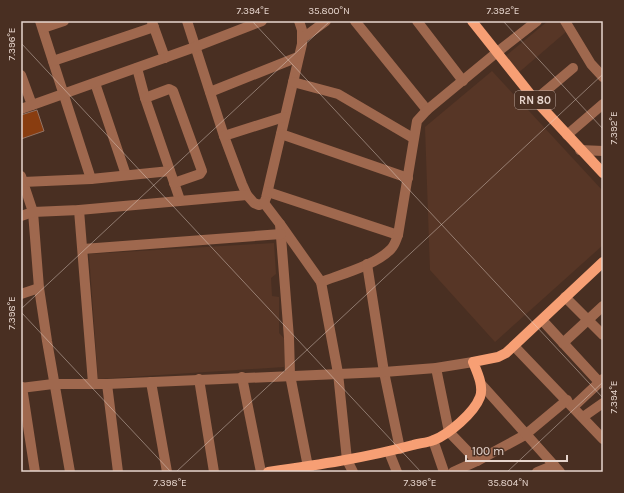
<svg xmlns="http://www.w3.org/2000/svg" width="624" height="493" font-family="Karla,sans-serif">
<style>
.built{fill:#573626}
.building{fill:#893d10;stroke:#927365}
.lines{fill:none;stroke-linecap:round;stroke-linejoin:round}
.minor{stroke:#9f684e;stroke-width:10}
.major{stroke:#f79f74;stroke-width:10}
.ticks{fill:none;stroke:#e7d6ce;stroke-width:1;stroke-opacity:0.45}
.labels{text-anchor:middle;stroke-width:4;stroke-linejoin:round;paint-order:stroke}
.shield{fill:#492f22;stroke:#b8a49a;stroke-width:1}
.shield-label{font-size:11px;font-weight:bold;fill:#e7d6ce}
.neatline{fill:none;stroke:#e7d6ce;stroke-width:1.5}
.ticks-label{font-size:10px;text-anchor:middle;fill:#e7d6ce}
</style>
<rect width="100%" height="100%" fill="#492f22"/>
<g class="built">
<path d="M548,21H561L567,31L517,74L503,58Z"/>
<path d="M492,71L603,191V245L495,342L430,270L425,127Z"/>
<path d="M274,243L276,274L271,278L272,296L279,297V333L284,338V367L98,379L89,254Z"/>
</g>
<path class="building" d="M37,110L44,131L21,139V115Z"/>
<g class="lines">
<g class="minor">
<path d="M40,21L91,179"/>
<path d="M187,21L224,136L242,184L247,195L254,203L259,205L264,203L266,198L302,44V30L299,21"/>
<path d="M355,21L427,110"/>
<path d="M417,21L463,81"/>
<path d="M565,21L591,64L603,77"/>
<path d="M152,22L165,58"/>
<path d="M43,28L64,21"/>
<path d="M303,38L326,21"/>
<path d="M53,61L154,27"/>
<path d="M137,68L145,98L180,200"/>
<path d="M21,75L32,105"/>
<path d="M293,82L338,94L413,138"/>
<path d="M95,83L126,175"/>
<path d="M210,92L298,57"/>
<path d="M145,98L169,89L173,91L202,171L200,174L174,183"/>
<path d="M535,100L573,68"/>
<path d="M21,109L195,47L262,21"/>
<path d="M281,134L408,178"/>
<path d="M567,135L603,104"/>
<path d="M224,136L284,117"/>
<path d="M580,150L603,151"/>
<path d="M21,176L33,212L39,288L47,341L70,472"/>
<path d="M23,182L91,179L170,171"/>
<path d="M268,192L398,235"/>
<path d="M264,203L280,224L289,338L290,375L309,472"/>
<path d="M79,210L93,383"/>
<path d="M21,216L33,212L79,210L247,195"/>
<path d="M280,224L321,282C342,274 376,265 391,249C395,245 396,240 398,235L417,121L427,110L496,53L537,21"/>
<path d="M83,249L281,234"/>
<path d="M367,264L384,372L400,449"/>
<path d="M321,282L338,373L347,460L353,472"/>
<path d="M21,294L39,288"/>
<path d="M565,297L603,335"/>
<path d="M542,320L600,383"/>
<path d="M563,343L603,306"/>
<path d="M514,346L603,439"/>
<path d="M436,368L449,432L477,461L525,435L567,400"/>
<path d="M242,377L261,472"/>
<path d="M199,379L214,472"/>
<path d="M151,382L167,472"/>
<path d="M107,384L118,472"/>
<path d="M481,384L560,472"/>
<path d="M22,387L35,472"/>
<path d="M21,388L53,384H107L384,372L436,368L473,362"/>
<path d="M573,407L603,379"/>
<path d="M583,417L603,403"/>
<path d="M433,440L444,472"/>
<path d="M389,452L397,472"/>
<path d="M453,472L477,461"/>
<path d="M537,472L554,465"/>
</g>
<g class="major">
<path d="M472,21L535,100L603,173"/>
<path d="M268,472C317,465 365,458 413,445C419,443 427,443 434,440C449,434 474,413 480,397C484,386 477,372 473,362L498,357L506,353L603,262"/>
</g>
</g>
<path class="ticks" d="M252,21L603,398M503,21L603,129M21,43L421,472M21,309L330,21M21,312L171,472M176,472L603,74M507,472L603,382"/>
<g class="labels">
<rect class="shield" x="515" y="91" width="40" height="18" rx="3"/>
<g class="shield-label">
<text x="535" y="104">RN 80</text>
</g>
</g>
<rect width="624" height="493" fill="none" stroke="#492f22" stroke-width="44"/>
<path d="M466 455v6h101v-6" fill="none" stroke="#e7d6ce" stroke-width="2"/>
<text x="472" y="455" font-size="12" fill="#e7d6ce" stroke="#492f22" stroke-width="3" paint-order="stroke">100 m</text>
<rect x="22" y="22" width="580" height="449" class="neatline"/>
<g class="ticks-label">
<text x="253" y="14">7.394°E</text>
<text x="329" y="14">35.800°N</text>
<text x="503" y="14">7.392°E</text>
<text transform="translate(11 44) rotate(-90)" y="4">7.396°E</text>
<text transform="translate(613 128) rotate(-90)" y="4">7.392°E</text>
<text transform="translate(11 313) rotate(-90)" y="4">7.398°E</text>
<text transform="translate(613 397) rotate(-90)" y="4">7.394°E</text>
<text x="170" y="486">7.398°E</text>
<text x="420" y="486">7.396°E</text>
<text x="508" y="486">35.804°N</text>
</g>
</svg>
